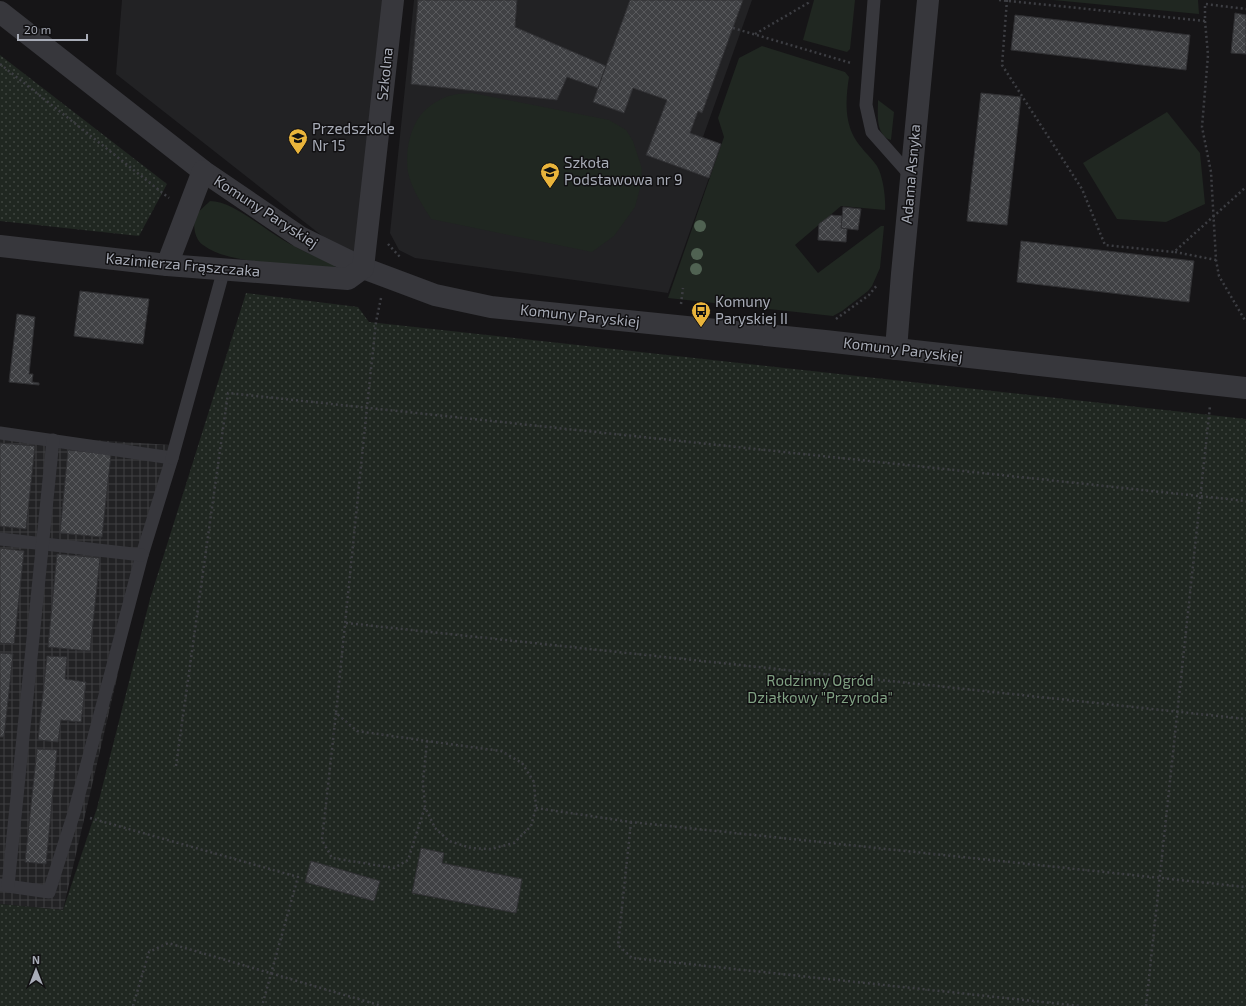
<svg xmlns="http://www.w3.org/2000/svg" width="1246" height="1006" font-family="'Exo 2',sans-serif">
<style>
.built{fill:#222224}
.industrial{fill:url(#industrial-grid)}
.green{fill:#202721}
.garden{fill:url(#garden-dots)}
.building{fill:url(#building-cross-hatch);stroke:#303033}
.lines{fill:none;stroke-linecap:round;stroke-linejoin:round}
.path{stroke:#3d3e43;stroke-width:2.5;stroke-dasharray:2 3;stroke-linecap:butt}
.lane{stroke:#37373c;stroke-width:13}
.street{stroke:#37373c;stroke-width:22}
.tree{fill:#506252}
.labels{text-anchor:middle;stroke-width:3;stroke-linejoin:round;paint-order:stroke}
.street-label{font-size:15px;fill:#a8acb7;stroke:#111012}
.poi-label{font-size:15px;fill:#a8acb7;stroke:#111012;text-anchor:start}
.park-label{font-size:15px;fill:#80a183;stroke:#111012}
</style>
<defs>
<pattern id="industrial-grid" width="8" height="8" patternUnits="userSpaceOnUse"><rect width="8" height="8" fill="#222224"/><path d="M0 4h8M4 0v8" fill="none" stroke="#3f3f42"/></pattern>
<pattern id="garden-dots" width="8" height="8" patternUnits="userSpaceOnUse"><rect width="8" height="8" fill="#202721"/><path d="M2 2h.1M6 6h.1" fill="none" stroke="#3e443f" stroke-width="1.8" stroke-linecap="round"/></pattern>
<pattern id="building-cross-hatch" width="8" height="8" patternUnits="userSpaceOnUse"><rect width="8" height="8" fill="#404144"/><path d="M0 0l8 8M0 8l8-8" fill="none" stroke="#595a5d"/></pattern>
</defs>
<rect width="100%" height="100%" fill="#161517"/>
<g class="built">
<path d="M122,0H393L363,268L116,74Z"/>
<path d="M414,0H752L703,137L721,144L668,293L415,258L399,250L390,233Z"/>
</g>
<path class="industrial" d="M0,434L171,445L63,910L0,904Z"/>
<g class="green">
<path d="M814,0H855L850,49L847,52L803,40Z"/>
<path d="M1053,0H1198L1199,14Z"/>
<path d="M762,46L845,72L849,77C846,97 844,118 854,137C860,148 870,156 877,166C883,176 886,198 885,210L841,206L795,245L818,273L881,226H884L880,268L872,286L868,291L842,311L833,316L668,298L724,137L718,118L739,58Z"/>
<path d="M472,93L609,120L626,130L633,141L642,169L640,188L635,207L614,236L592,252L431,219C423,205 411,189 408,172C405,155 409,130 420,116C427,106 442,97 453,95C459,93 466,94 472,93Z"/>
<path d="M878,100L894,112L891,140C875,135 878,114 878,100Z"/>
<path d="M1167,112L1200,153L1205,204L1166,222L1117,219L1083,163Z"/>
<path d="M210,201C232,201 261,227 280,238C297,249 317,257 335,265V270C316,268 298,266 280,264C256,261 223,260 203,245C195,240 192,225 196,217C198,211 205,206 210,201Z"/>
</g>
<g class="garden">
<path d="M0,55L167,184L139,236L0,221Z"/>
<path d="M246,293L358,307L369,322L1246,419V1006H0V904L63,910L97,808L150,599Z"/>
</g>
<g class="building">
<path d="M418,0H517L515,27L606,66L598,88L567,77L557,100L411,84Z"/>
<path d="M630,0H743L702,113L698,111L690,133L721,144L709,178L646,155L667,100L633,88L624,113L593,102Z"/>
<path d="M1235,13L1246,15V54L1231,53Z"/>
<path d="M1015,15L1190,35L1186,70L1011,50Z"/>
<path d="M981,93L1021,97L1007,225L967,221Z"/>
<path d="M843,207L861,209L858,230L841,228Z"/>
<path d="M831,215L842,216L841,228L847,229L846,242L818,240L819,224Z"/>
<path d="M1021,241L1194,261L1189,302L1017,282Z"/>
<path d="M80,291L149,299L143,344L74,336Z"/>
<path d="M17,314L35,317L29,374H33L32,382L39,383V385L9,382Z"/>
<path d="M0,443L35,446L26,529L0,526Z"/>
<path d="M68,450L111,454L102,537L60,533Z"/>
<path d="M0,548L24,551L14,644L0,643Z"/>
<path d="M57,554L100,558L90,651L48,647Z"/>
<path d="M0,653L13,654L4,737H0Z"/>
<path d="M47,656L67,657L65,679L86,682L81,722L61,720L58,742L38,740Z"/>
<path d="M37,749L57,750L46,864L25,862Z"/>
<path d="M421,848L444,853L442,863L522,879L516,913L412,893Z"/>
<path d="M311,861L380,881L374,901L305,882Z"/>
</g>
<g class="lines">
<g class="path">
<path d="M999,0L1205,21V4L1246,9"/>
<path d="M1007,0L1002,65L1082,189L1105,245L1174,252L1246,187"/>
<path d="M1205,21L1208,55L1202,127L1211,172L1216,260L1219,276L1246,322"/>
<path d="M733,28L851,63"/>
<path d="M755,34L808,3L809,0"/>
<path d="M0,64L169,198"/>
<path d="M388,244L400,257"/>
<path d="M1175,252L1216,260"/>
<path d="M381,298L376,322L367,407L336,713L357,731L427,741L501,751L522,763L534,782L536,808L531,826L514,843L491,849L471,848L449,841L435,828L425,807L423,782L427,741"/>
<path d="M681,304L683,288"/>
<path d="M836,319L869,295L878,284"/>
<path d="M346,623L1246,719"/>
<path d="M336,713L322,840L332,858L394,868L408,860L425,807"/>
<path d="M176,766L228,393L1246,501"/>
<path d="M536,808L631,822L1246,887"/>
<path d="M90,818L298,877L262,1006"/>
<path d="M631,822L618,945L632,958L1080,1006"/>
<path d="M133,1006L149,952L168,943L382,1006"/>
<path d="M1146,1006L1210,406"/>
</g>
<g class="lane">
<path d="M874,0L866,105L872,132L911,176"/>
<path d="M0,433L172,458L142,555L74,813L49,892L0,885"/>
<path d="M172,458L224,269"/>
<path d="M0,539L142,555"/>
<path d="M8,886L53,440"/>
</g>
<g class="street">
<path d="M0,12L203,171L300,237L363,268L435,295L491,307L825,341L1246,388"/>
<path d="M0,246L167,265L348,279L363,268L393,0"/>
<path d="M167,265L203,171"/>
<path d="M896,349L902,274L928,0"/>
</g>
</g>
<g class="tree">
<circle cx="700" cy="226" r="6"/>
<circle cx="697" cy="254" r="6"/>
<circle cx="696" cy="269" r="6"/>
</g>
<defs>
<g id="school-pin" transform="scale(1)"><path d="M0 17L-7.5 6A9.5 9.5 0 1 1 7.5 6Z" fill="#e9b43b" stroke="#111012"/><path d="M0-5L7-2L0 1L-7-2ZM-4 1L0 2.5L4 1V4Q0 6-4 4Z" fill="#111"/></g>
<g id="bus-pin" transform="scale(1)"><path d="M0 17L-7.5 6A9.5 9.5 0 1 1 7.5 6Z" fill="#e9b43b" stroke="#111012"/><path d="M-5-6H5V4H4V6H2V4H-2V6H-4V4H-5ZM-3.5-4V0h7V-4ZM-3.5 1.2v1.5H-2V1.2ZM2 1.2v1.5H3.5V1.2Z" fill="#111"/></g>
</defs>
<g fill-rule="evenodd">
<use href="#school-pin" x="298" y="138"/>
<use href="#school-pin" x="550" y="172"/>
<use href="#bus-pin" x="701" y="311"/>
</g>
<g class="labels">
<g class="street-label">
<text transform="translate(385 74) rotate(-84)" y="5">Szkolna</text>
<text transform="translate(911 174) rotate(-85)" y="5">Adama Asnyka</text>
<text transform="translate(266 212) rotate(33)" y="5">Komuny Paryskiej</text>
<text transform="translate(183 265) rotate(5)" y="5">Kazimierza Frąszczaka</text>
<text transform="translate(580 316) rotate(6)" y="5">Komuny Paryskiej</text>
<text transform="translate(903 350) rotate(7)" y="5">Komuny Paryskiej</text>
</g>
<g class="poi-label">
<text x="312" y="134">Przedszkole<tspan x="312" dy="17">Nr 15</tspan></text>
<text x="564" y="168">Szkoła<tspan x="564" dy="17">Podstawowa nr 9</tspan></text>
<text x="715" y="307">Komuny<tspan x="715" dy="17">Paryskiej II</tspan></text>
</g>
<g class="park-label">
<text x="820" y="686">Rodzinny Ogród<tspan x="820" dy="17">Działkowy "Przyroda"</tspan></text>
</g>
</g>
<g transform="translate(36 970)" stroke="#111012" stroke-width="3" paint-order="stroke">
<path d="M0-3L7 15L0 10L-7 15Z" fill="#a8acb7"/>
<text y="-6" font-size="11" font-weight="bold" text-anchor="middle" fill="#a8acb7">N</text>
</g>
<path d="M18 34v6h69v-6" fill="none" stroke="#a8acb7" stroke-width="2"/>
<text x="24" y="34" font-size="12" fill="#a8acb7" stroke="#111012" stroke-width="3" paint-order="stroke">20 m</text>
</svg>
